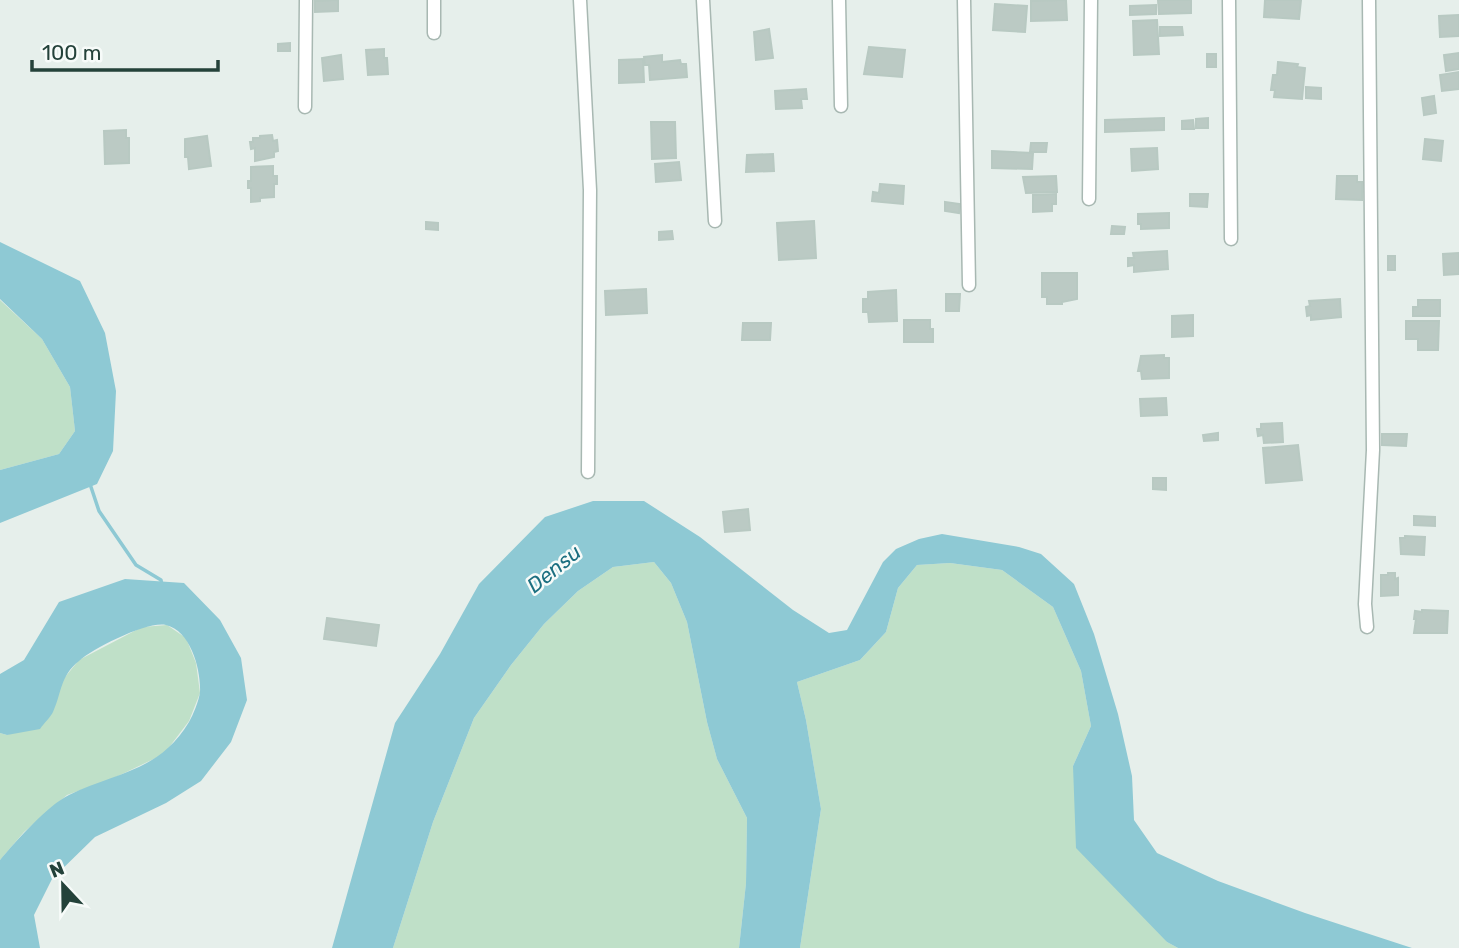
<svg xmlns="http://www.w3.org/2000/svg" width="1459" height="948" font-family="Rubik,sans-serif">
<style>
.green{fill:#bfe0c8}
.water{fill:#8ec9d4}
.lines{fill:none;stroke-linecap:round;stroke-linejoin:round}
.stream{stroke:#8ec9d4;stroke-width:3.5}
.building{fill:#bbcac4;stroke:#b8c9c2;stroke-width:2}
.minor-casing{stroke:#a8b8b2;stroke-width:15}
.minor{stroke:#fff;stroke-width:12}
.labels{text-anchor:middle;stroke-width:5;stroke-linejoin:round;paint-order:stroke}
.water-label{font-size:21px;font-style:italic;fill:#1c6f80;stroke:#f7fbf9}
</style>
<rect width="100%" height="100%" fill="#e6efeb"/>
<g class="green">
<path d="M0,300L42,339L70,387L75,431L59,454L0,470Z"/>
<path d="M654,562L671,583L687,622L707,722L717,759L747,818L746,883L739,948H393L433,822L474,718L511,665L544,624L578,591L613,567Z"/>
<path d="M950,563L1002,570L1053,607L1081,671L1091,726L1073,766L1167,942L1178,948H800L821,809L806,720L797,682L860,660L886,632L898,588L917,565Z"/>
<path d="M167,625L186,638L196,663L200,693L189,721L164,754L114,778L67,795L24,832L0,860V733L7,735L52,712L61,682L79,660L142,627Z"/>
</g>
<g class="water">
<path d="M0,242L80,281L105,333L116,391L113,451L97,484L0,523V470L59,454L75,431L70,387L42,339L0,299Z"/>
<path d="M593,501H644L700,537L793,610L829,633L847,630L883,562L896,549L919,539L942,534L1019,547L1041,554L1074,584L1094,634L1118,714L1132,776L1134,820L1157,853L1218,881L1305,913L1412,948H1178L1167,942L1076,848L1073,766L1091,726L1081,671L1053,607L1002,570L950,563L917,565L898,588L886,632L860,660L797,682L806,720L821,809L800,948H739L746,883L747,818L717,759L707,722L687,622L671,583L654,562L613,567L578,591L544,624L511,665L474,718L433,822L393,948H332L395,723L440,654L479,584L545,517Z"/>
<path d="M125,579L184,583L220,620L241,658L247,700L231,742L201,781L166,803L95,837L52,879L34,915L40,948H0V860C16,841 48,805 69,795C116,772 159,772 189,722C193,715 199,701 200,692C201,670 191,631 166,625C147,621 94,648 79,661C60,676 62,692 53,712C50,718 44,723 40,729L7,735L0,733V674L24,660L59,602Z"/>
</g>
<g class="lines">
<path class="stream" d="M90,484L99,511L136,565L161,580L162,585"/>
</g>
<g class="building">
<path d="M338,0V11L315,12V1Z"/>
<path d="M1066,0L1067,20L1031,21V1Z"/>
<path d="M1158,0H1191V13L1159,14Z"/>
<path d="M1265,0H1301L1299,19L1264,17Z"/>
<path d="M995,4L1027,6L1025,32L993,30Z"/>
<path d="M1156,5V14L1130,15V6Z"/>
<path d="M1459,15V36L1440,37L1439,16Z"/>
<path d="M1157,20L1159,54L1134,55L1133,21Z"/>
<path d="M1160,27H1182L1183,35L1160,36Z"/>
<path d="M769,29L773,58L756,60L754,32Z"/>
<path d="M290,43V51H278V44Z"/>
<path d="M869,47L905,50L902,77L864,74Z"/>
<path d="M384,49V58H387L388,74L368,75L366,50Z"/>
<path d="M1459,53V69L1446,71L1444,55Z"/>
<rect x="1207" y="54" width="9" height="13"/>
<path d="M341,55L343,79L324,81L322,58Z"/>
<path d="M662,55V62L680,60L681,64H686L687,77L650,80L649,65H645L644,57Z"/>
<path d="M643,59L644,82L619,83V60Z"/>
<path d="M1278,62L1298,64L1297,67L1305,68L1302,99L1274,97L1275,90H1271L1273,75H1277Z"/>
<path d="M1459,72V89L1442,91L1440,75Z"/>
<path d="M1306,87L1321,88V99L1306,98Z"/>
<path d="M806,89L807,99H801L802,108L776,109L775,91Z"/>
<path d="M1434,96L1436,113L1424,115L1422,98Z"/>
<path d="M1164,118V130L1105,132V120Z"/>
<path d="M1208,118V128H1196V119Z"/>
<path d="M1193,120L1194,129H1182V121Z"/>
<path d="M651,122H675L676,158L652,159Z"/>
<path d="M126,130V138H129V163L105,164L104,131Z"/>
<path d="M272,135L273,141L277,140L278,151L274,152V157L255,161V148L251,149L250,142H253V138H260V136Z"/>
<path d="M207,136L211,166L189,169L188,157H185V139Z"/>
<path d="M1425,139L1443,141L1441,161L1423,159Z"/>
<path d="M1031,143H1047L1046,152H1030Z"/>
<path d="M1157,148L1158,169L1132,171L1131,149Z"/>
<path d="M992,151L1033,153L1032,169L992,168Z"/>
<path d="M773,154L774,171L746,172L747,155Z"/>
<path d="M679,162L681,180L656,182L655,164Z"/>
<path d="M273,166V176H277V184H274V197L260,198V201L251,202V188H248V181H251V167Z"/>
<path d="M1056,176L1057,192L1026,193L1023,177Z"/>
<path d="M1337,176H1357V182H1362V200L1336,199Z"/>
<path d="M880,184L904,186L903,204L872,201L873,192L879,193Z"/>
<path d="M1056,194V204H1052V211L1033,212V195Z"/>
<path d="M1190,194H1208L1207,207L1190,206Z"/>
<path d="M945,202L960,204L959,213L945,211Z"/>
<path d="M1169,213V228L1141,229V224H1138V214Z"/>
<path d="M814,221L816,258L779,260L777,223Z"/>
<path d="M426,222L438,223V230L426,229Z"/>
<path d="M1112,226L1125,227L1124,234H1111Z"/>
<path d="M672,231L673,239L659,240V232Z"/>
<path d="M1167,251L1168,269L1134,272V265L1128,266V258H1134L1133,253Z"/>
<path d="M1459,253V274L1444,275L1443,254Z"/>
<rect x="1388" y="256" width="7" height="14"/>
<path d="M1042,273H1077V299L1062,302V304H1047V297H1042Z"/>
<path d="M646,289L647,313L606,315L605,291Z"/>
<path d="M896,290L897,321L869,322L868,312H863V299H868V292Z"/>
<path d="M946,294H960L959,311H946Z"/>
<path d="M1340,299L1341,317L1311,320V315L1307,316L1306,307L1310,306L1309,301Z"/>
<path d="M1418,300H1440V316H1413V307H1418Z"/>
<path d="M1193,315V336L1172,337V316Z"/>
<path d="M904,320H930V329H933V342H904Z"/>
<path d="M1406,321H1439L1438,350H1418V339H1406Z"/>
<path d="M743,323H771L770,340H742Z"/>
<path d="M1164,355V358H1169V378L1142,379L1141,371H1138L1141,356Z"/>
<path d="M1166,398L1167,415L1141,416L1140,399Z"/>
<path d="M1282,423L1283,442L1264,443L1263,435L1258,436L1257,429H1261V424Z"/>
<path d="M1218,433V440L1204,441L1203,435Z"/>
<path d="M1382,434H1407L1406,446L1382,445Z"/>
<path d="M1298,445L1302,480L1266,483L1263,448Z"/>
<path d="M1153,478H1166V490L1153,489Z"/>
<path d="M748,509L750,530L725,532L723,512Z"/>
<path d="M1414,516L1435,517V526L1414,525Z"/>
<path d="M1405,536L1425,537L1424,555L1401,554L1400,538H1405Z"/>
<path d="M1388,573H1395V579L1398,578V595L1381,596V575H1388Z"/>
<path d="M1422,610L1448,611L1447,633H1414L1416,619H1414L1415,611L1422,612Z"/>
<path d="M327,618L379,625L376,646L324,639Z"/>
</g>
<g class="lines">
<g class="minor-casing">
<g id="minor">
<path d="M580,0L590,190L588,472"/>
<path d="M703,0L715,221"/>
<path d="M839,0L841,106"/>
<path d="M964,0L969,285"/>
<path d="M1229,0L1231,239"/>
<path d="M434,33V0"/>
<path d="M305,107L306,0"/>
<path d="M1089,199L1091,0"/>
<path d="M1367,627L1365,604L1373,450L1369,0"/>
</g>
</g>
<use href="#minor" class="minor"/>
</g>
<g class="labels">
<g class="water-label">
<text transform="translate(554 569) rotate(-39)" y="7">Densu</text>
</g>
</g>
<g transform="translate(63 885) rotate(338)" stroke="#f7fbf9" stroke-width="5" paint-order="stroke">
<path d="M0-5L12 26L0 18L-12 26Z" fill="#24423a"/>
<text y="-10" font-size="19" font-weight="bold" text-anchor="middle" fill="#24423a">N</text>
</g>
<path d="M32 60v10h186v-10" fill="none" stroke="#24423a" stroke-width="3.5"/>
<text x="42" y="60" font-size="21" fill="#24423a" stroke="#f7fbf9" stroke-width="5" paint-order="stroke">100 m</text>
</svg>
